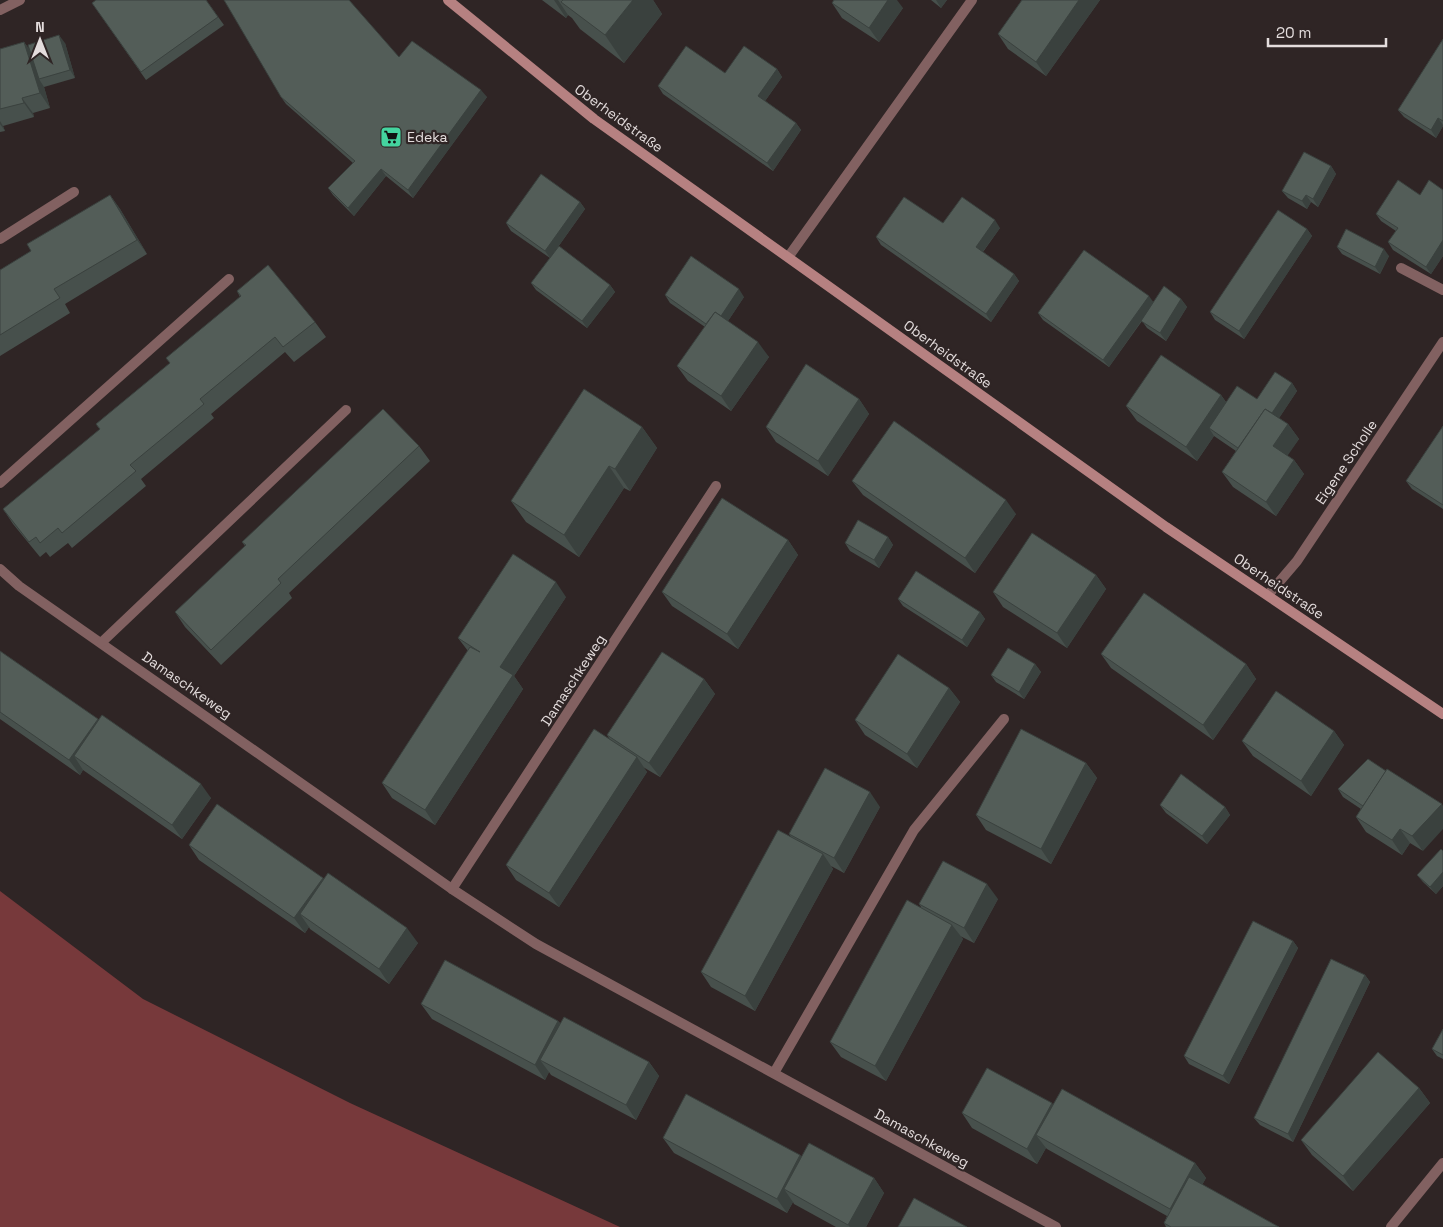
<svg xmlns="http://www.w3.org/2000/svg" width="1443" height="1227" font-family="'Space Grotesk',sans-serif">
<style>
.green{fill:#77393b}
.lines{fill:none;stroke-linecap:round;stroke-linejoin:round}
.lane{stroke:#826161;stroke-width:10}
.street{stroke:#826161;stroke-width:10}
.secondary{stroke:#b68181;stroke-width:10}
.wall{fill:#47504c}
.shaded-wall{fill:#3a413e}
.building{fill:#535d58;stroke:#3a413e}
.labels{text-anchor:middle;stroke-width:4.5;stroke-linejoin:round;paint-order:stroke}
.street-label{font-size:14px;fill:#e4dddd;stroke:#2f2525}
.poi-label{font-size:14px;fill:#e4dddd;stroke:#2f2525;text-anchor:start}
</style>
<rect width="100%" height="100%" fill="#2f2525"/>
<path class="green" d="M0,891L143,999L350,1103L620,1227H0Z"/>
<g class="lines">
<g class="lane">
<path d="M789,256L972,0"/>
<path d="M1401,268L1443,290"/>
</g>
<g class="street">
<path d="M0,10L20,0"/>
<path d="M0,239L74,192"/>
<path d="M0,483L229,279"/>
<path d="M0,569L19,586L452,889L536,944L1056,1227"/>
<path d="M1268,595L1297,561L1443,342"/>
<path d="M102,642L346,410"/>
<path d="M452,889L716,486"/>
<path d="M774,1073L914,830L1004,719"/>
<path d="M1391,1227L1443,1163"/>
</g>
<path class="secondary" d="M448,0L594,119L1166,527L1443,714"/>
</g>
<g class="wall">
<path d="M206,0L224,25L146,80L92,3Z"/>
<path d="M542,0H653L662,14L624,63L580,29L572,18L568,15L566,18Z"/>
<path d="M931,0H947L941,8Z"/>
<path d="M1022,0H1100L1046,76L1008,49L998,34Z"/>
<path d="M832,3L903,8L879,42L842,18Z"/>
<path d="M1443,39V126L1436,138L1404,117L1398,110Z"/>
<path d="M24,42L29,49L65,43L75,78L44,87L50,108L33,113L34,117L3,126L5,131L0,132V49Z"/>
<path d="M399,57L487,97L413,198L386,176L354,216L333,195L328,188L353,163L286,104L281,97Z"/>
<path d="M777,69L782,77L765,101L796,123L801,130L773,171L663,94L658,86L725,73Z"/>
<path d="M1331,166L1336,174L1318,207L1311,202L1307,209L1288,198L1282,191Z"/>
<path d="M1443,190V256L1431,274L1393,250L1388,242L1396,231L1381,221L1376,214L1420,195Z"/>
<path d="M110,195L120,209L147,254L65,304L70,313L0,356V270L31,251Z"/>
<path d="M580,202L585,209L558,247L610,285L615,292L587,328L536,290L531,283L550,258L511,231L506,223Z"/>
<path d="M943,223L1000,228L983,252L1014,274L1019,281L991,322L881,245L876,237Z"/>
<path d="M1307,229L1312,236L1244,339L1215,320L1210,312Z"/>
<path d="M1337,247L1389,256L1380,274L1342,254Z"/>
<path d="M237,291L315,322L326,337L294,362L285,352L211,414L214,418L141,479L146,486L72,548L68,543L50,557L46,552L40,557L13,524L3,509L100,430L96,424L170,363L240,297Z"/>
<path d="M665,295L744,297L728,321L769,357L731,411L688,381L677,366L705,327L670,303Z"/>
<path d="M1181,299L1187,307L1166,341L1147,328L1142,321L1109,367L1043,320L1038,313Z"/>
<path d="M1292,383L1297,391L1279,418L1288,424L1299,439L1287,455L1294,460L1304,474L1276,516L1233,487L1222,472L1236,451L1214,436L1197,461L1137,421L1126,406L1221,395L1226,402L1257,399Z"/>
<path d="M859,399L869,414L828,476L776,442L766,427Z"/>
<path d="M1443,426V509L1412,489L1406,481Z"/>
<path d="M642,427L657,448L630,491L624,488L579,557L526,522L511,501Z"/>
<path d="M419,446L430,461L289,593L292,598L221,665L185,627L175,612L245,546L242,542Z"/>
<path d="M852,481L1016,514L975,573L863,495Z"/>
<path d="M888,537L893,545L879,568L850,551L845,543Z"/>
<path d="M788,540L798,555L738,649L672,606L662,592Z"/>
<path d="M1096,575L1106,589L1067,648L1003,607L993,592Z"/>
<path d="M566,597L514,676L523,689L435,825L392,798L382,783L468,651L458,638Z"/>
<path d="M898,599L980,612L985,619L967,647L903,606Z"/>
<path d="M0,651L211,798L182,839L83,770L80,775L0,719Z"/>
<path d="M1101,654L1246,664L1256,679L1213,740L1111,668Z"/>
<path d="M1035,664L1041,672L1024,699L996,682L991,675Z"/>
<path d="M704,679L715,694L660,777L643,767L647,772L559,907L516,880L506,865L610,740L607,735Z"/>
<path d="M949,688L960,702L917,768L865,735L855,720Z"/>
<path d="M1334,731L1344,745L1311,796L1253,756L1242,741Z"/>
<path d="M1368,759L1423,851L1410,843L1402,855L1366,832L1356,817L1361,809L1343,797L1338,789Z"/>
<path d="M1086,763L1097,778L1051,864L986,830L976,815Z"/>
<path d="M1160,805L1225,807L1230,815L1207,844L1166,813Z"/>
<path d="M880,807L844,873L831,866L833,869L755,1011L711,987L701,972L791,837L789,834Z"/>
<path d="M189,845L323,878L324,879L418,943L389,984L310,929L309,927L305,933L199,860Z"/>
<path d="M1443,851V886L1436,894L1423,882L1417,875Z"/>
<path d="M998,899L974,943L960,936L963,939L886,1081L841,1057L830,1042L921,907L919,904Z"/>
<path d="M1293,941L1298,948L1229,1084L1189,1064L1184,1056Z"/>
<path d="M1365,975L1370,982L1293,1142L1260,1125L1254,1118Z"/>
<path d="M421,1004L558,1021L560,1023L649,1062L659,1076L636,1120L551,1075L549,1072L545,1080L432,1019Z"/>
<path d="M1443,1029V1059L1437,1056L1432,1049Z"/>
<path d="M1419,1088L1430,1103L1353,1191L1312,1155L1301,1140Z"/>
<path d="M1053,1105L1195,1163L1206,1178L1202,1185L1279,1227H1166L1164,1223L1167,1216L1047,1149L1046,1148L1037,1164L972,1128L962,1113Z"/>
<path d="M663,1138L800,1155L802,1157L874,1178L884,1193L866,1227H836L794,1204L793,1202L787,1213L674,1153Z"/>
</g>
<g class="shaded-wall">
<path d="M554,0H558L568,15L566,18Z"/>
<path d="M633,0H653L662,14L624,63L605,35Z"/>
<path d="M888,0H897L903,8L879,42L869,28Z"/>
<path d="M936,0H947L941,8Z"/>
<path d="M1079,0H1100L1046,76L1036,62Z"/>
<path d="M59,35L65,43L75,78L70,70Z"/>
<path d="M24,42L35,57L39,79L44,87L50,108L40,93Z"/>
<path d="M777,69L782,77L763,104L758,96Z"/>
<path d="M481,90L487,97L413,198L408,190Z"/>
<path d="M22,98L33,113L34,117L24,103Z"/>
<path d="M1438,118L1443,125V126L1436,138L1431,130Z"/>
<path d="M0,121L3,126L5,131L0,124Z"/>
<path d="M796,123L801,130L773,171L767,163Z"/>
<path d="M1331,166L1336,174L1318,207L1313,199Z"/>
<path d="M381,169L386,176L354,216L348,208Z"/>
<path d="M110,195L120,209L147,254L137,240Z"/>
<path d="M1306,195L1311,202L1307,209L1302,201Z"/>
<path d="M580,202L585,209L550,258L545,251Z"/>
<path d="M995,220L1000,228L981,254L976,247Z"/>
<path d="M1307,229L1312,236L1244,339L1239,331Z"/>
<path d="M1443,240V256L1431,274L1426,267Z"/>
<path d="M1384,249L1389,256L1380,274L1375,267Z"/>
<path d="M1014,274L1019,281L991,322L986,314Z"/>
<path d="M610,285L615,292L587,328L582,321Z"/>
<path d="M739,289L744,297L718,336L712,329Z"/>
<path d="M1149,296L1154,303L1109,367L1103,360Z"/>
<path d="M1181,299L1187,307L1166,341L1160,333Z"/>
<path d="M758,342L769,357L731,411L721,396Z"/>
<path d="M1292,383L1297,391L1251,461L1245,453Z"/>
<path d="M1221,395L1231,410L1209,428L1214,436L1197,461L1186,447Z"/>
<path d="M859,399L869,414L828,476L818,461Z"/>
<path d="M1288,424L1299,439L1284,461L1273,446Z"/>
<path d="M642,427L657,448L630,491L615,469Z"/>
<path d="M1294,460L1304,474L1276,516L1266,502Z"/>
<path d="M609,466L624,488L579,557L564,535Z"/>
<path d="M1006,500L1016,514L975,573L965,558Z"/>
<path d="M888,537L893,545L879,568L874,560Z"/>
<path d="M788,540L798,555L738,649L727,634Z"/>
<path d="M1096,575L1106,589L1067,648L1057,633Z"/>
<path d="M556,582L566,597L514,676L523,689L435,825L425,810L500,667Z"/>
<path d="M980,612L985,619L967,647L962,640Z"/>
<path d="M1035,664L1041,672L1024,699L1019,692Z"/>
<path d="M1246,664L1256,679L1213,740L1203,725Z"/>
<path d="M704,679L715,694L660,777L649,763Z"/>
<path d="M949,688L960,702L917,768L907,754Z"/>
<path d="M98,719L108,734L74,756L83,770L80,775L69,760Z"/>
<path d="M1334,731L1344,745L1311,796L1301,781Z"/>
<path d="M637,757L647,772L559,907L549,893Z"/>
<path d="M1086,763L1097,778L1051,864L1041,849Z"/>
<path d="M201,784L211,798L182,839L172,825Z"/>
<path d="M870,792L880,807L844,873L834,858Z"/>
<path d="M1442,804L1443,806V829L1423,851L1412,836Z"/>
<path d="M1225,807L1230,815L1207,844L1202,836Z"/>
<path d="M1400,829L1410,843L1402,855L1392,840Z"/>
<path d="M823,854L833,869L755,1011L745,996Z"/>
<path d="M1443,872V886L1436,894L1430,887Z"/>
<path d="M323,878L333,892L300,914L309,927L305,933L294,918Z"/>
<path d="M987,884L998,899L974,943L964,928Z"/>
<path d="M952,925L963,939L886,1081L875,1066Z"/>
<path d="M407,928L418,943L389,984L379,969Z"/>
<path d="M1293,941L1298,948L1229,1084L1223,1076Z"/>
<path d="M1365,975L1370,982L1293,1142L1288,1134Z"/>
<path d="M558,1021L569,1036L540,1060L549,1072L545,1080L535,1065Z"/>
<path d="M649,1062L659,1076L636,1120L626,1105Z"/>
<path d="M1419,1088L1430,1103L1353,1191L1343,1176Z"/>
<path d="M1052,1103L1062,1118L1036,1135L1046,1148L1037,1164L1027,1149Z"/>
<path d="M800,1155L811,1170L784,1189L793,1202L787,1213L777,1199Z"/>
<path d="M1195,1163L1206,1178L1180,1223L1170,1209Z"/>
<path d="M874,1178L884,1193L866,1227H850L848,1225Z"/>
</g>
<g class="building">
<path d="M96,0H206L218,17L141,72L92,3Z"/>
<path d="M224,0H349L399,57L412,41L481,90L408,190L381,169L348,208L328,188L355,161L281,97Z"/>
<path d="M563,0H633L605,35L561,2Z"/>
<path d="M834,0H888L869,28L832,3Z"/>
<path d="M1022,0H1079L1036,62L998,34Z"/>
<path d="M59,35L70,70L39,79L28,45Z"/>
<path d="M1443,39V121L1438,118L1431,130L1398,110Z"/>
<path d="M24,42L40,93L22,98L24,103L0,109V49Z"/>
<path d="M686,46L725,73L744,46L777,69L758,96L796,123L767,163L658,86Z"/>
<path d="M1304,152L1331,166L1313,199L1306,195L1302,201L1282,191Z"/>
<path d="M541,174L580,202L545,251L506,223Z"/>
<path d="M1398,180L1420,195L1429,180L1443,190V240L1426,267L1388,242L1398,228L1376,214Z"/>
<path d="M110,195L137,240L54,289L60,298L0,335V270L31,251L27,244Z"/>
<path d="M904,197L943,223L962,197L995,220L976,247L1014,274L986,314L876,237Z"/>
<path d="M1278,210L1307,229L1239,331L1210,312Z"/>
<path d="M1346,229L1384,249L1375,267L1337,247Z"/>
<path d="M559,246L610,285L582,321L531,283Z"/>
<path d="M1084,250L1149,296L1103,360L1038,313Z"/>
<path d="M691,256L739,289L721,316L715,312L706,324L665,295Z"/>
<path d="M268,265L315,322L283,347L275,337L200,399L204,404L130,465L136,471L62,533L58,528L40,543L36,537L29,542L3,509L100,429L96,424L170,363L166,358L241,296L237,291Z"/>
<path d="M1164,286L1181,299L1160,333L1141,321Z"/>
<path d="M715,312L758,342L721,396L677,366Z"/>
<path d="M1161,355L1221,395L1186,447L1126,406Z"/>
<path d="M806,364L859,399L818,461L766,427Z"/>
<path d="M1275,372L1292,383L1272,413L1265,409L1238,448L1209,428L1237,386L1257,399Z"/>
<path d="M584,389L642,427L615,469L609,466L564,535L511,501Z"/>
<path d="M383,409L419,446L278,579L281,583L211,650L175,612L246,545L242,542Z"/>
<path d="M1265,409L1288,424L1273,446L1294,460L1266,502L1222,472Z"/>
<path d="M894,421L1006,500L965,558L852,481Z"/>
<path d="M1443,426V505L1406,481Z"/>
<path d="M722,498L788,540L727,634L662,592Z"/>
<path d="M858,520L888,537L874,560L845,543Z"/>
<path d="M1032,533L1096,575L1057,633L993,592Z"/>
<path d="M513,554L556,582L500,667L513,675L425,810L382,783L470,647L480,652L458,638Z"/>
<path d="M916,571L980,612L962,640L898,599Z"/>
<path d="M1144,593L1246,664L1203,725L1101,654Z"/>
<path d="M1008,648L1035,664L1019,692L991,675Z"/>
<path d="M0,651L98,719L69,760L0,712Z"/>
<path d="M662,652L704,679L649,763L607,735Z"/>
<path d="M898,654L949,688L907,754L855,720Z"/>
<path d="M1276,691L1334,731L1301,781L1242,741Z"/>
<path d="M102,715L201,784L172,825L74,756Z"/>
<path d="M594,729L637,757L549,893L506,865Z"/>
<path d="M1021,729L1086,763L1041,849L976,815Z"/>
<path d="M1368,759L1386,771L1363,806L1338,789Z"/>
<path d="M825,768L870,792L834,858L789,834Z"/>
<path d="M1387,769L1442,804L1412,836L1400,829L1392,840L1356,817Z"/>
<path d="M1181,774L1225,807L1202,836L1160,805Z"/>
<path d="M217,804L323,878L294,918L189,845Z"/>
<path d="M778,830L823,854L745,996L701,972Z"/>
<path d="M1441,849L1443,851V872L1430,887L1417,875Z"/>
<path d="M943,861L987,884L964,928L919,904Z"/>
<path d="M328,873L407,928L379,969L300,914Z"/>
<path d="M907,900L952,925L875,1066L830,1042Z"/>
<path d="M1253,921L1293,941L1223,1076L1184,1056Z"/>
<path d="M1331,959L1365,975L1288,1134L1254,1118Z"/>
<path d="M445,960L558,1021L535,1065L421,1004Z"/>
<path d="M564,1017L649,1062L626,1105L540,1060Z"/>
<path d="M1443,1029V1055L1432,1049Z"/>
<path d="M1378,1052L1419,1088L1343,1176L1301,1140Z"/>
<path d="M987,1068L1052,1103L1027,1149L962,1113Z"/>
<path d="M1062,1089L1195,1163L1170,1209L1036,1135Z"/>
<path d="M686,1094L800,1155L777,1199L663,1138Z"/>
<path d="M809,1143L874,1178L848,1225L784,1189Z"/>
<path d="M1189,1177L1279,1227H1171L1164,1223Z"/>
<path d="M914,1198L967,1227H898Z"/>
</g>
<defs>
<g id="supermarket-square" transform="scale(1.125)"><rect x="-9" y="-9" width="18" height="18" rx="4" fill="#44d49f" stroke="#2f2525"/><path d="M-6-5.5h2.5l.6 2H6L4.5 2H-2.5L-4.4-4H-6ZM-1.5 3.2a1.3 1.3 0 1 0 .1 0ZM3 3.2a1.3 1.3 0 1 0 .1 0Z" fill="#111"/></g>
</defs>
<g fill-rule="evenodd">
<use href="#supermarket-square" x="391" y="137"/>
</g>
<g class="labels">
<g class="street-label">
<text transform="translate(619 118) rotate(36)" y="5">Oberheidstraße</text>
<text transform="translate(948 354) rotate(36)" y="5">Oberheidstraße</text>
<text transform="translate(1346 462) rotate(-56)" y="5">Eigene Scholle</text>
<text transform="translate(1279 586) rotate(34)" y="5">Oberheidstraße</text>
<text transform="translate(573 680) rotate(-57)" y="5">Damaschkeweg</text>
<text transform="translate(187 685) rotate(35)" y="5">Damaschkeweg</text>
<text transform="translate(922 1138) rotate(29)" y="5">Damaschkeweg</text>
</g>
<g class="poi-label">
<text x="407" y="142">Edeka</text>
</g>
</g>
<g transform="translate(40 40)" stroke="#2f2525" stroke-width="4" paint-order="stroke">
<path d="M0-4L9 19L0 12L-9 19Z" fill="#e4dddd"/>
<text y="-8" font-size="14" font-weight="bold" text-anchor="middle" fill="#e4dddd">N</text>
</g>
<path d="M1268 38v8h118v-8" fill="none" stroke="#e4dddd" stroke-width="2.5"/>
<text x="1276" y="38" font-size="15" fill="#e4dddd" stroke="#2f2525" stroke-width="4" paint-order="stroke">20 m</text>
</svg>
